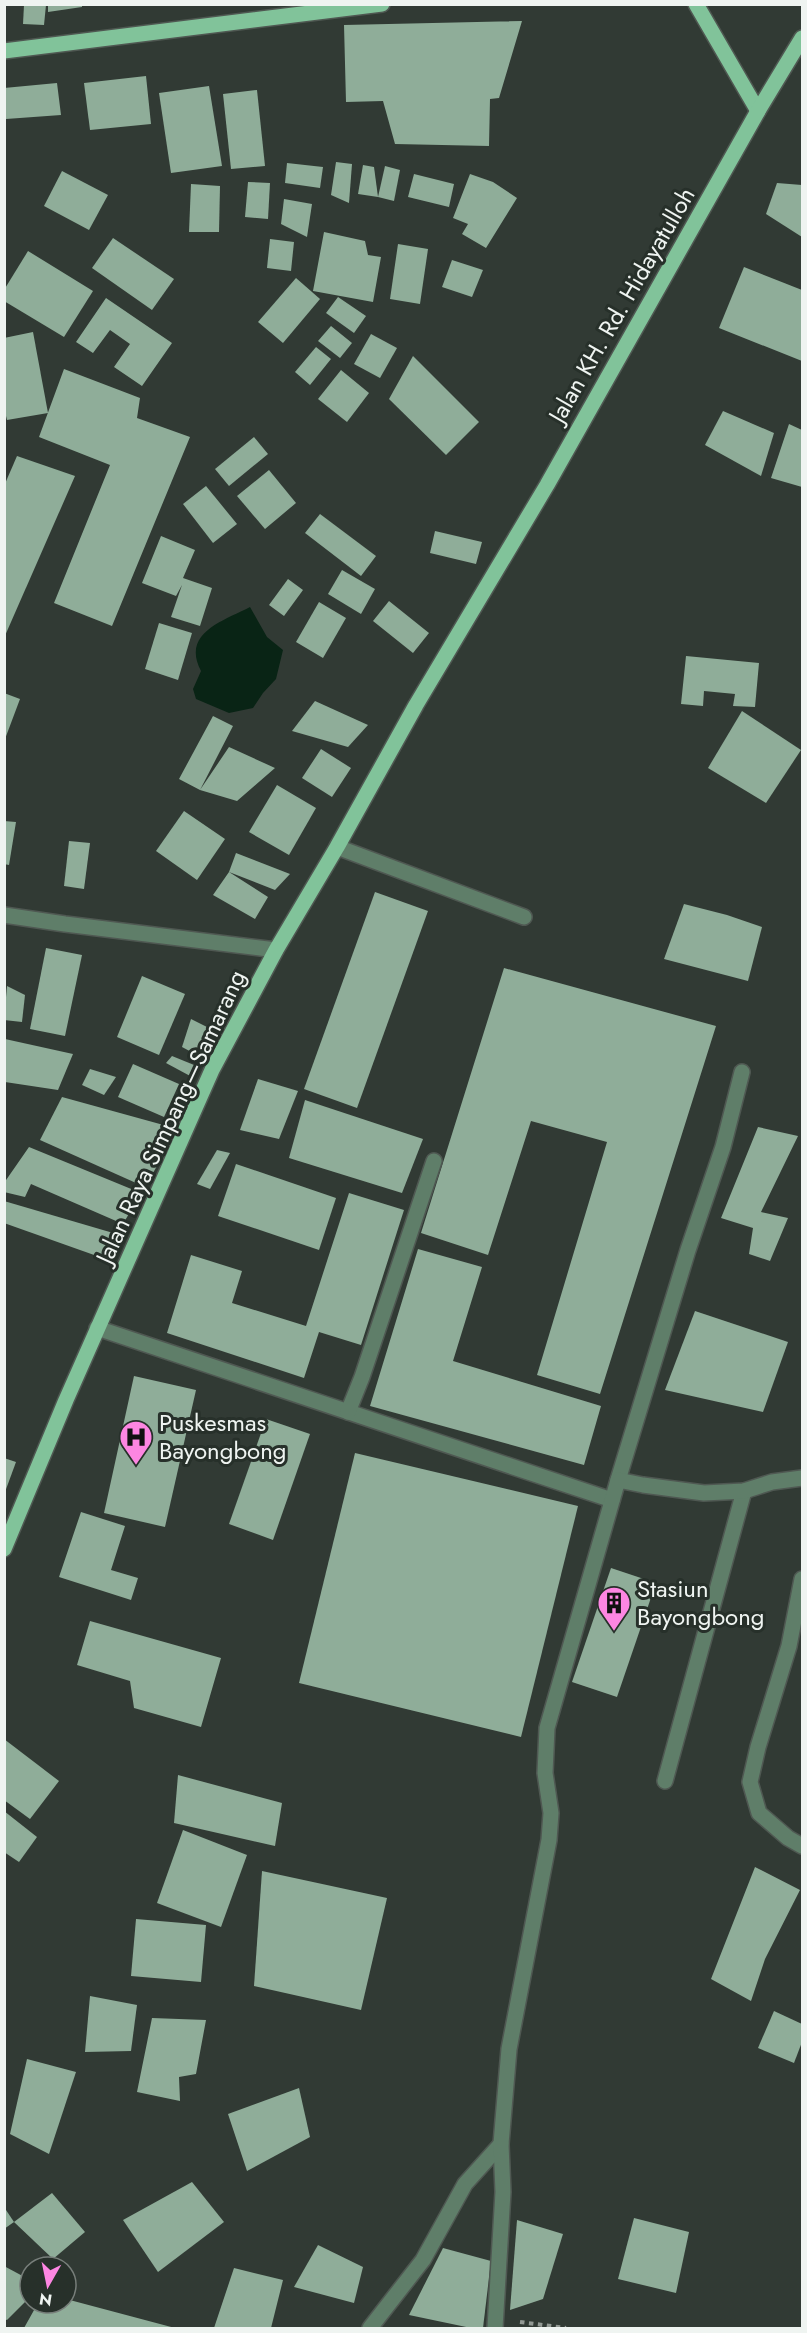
<svg xmlns="http://www.w3.org/2000/svg" width="807" height="2333" font-family="Jost,sans-serif">
<style>
.water{fill:#092415}
.building{fill:#8fad99}
.lines{fill:none;stroke-linecap:round;stroke-linejoin:round}
.minor-casing{stroke:#4f5852;stroke-width:18}
.major-casing{stroke:#4f5852;stroke-width:18}
.path{stroke:#929994;stroke-width:4;stroke-dasharray:4.5 4.5;stroke-linecap:butt}
.minor{stroke:#5f7e69;stroke-width:15}
.major{stroke:#81c39a;stroke-width:15}
.labels{text-anchor:middle;stroke-width:6;stroke-linejoin:round;paint-order:stroke}
.street-label{font-size:24px;fill:#eff4f1;stroke:#27302a}
.poi-label{font-size:24px;fill:#eff4f1;stroke:#27302a;text-anchor:start}
</style>
<rect width="100%" height="100%" fill="#313a34"/>
<path class="water" d="M250,607L267,637L283,650L276,679L263,693L253,708L229,713L196,699L193,689L201,671C181,633 223,621 250,607Z"/>
<g class="building">
<path d="M48,4H82V7L48,12Z"/>
<path d="M24,5H46L44,25L23,24Z"/>
<path d="M522,21L499,98L490,99L489,146L395,144L383,101L346,102L344,25Z"/>
<path d="M146,76L151,124L90,130L84,83Z"/>
<path d="M57,83L61,115L6,119L4,88Z"/>
<path d="M209,86L222,166L171,173L159,93Z"/>
<path d="M257,90L265,166L231,169L223,94Z"/>
<path d="M336,162L352,164L349,203L331,195Z"/>
<path d="M287,163L323,167L320,188L285,183Z"/>
<path d="M363,165L374,167L378,197L358,194Z"/>
<path d="M385,166L400,170L394,201L378,197Z"/>
<path d="M62,171L108,195L89,230L44,206Z"/>
<path d="M414,174L454,184L449,207L408,197Z"/>
<path d="M470,174L493,182L517,198L486,248L462,234L468,224L453,218Z"/>
<path d="M248,182L270,183L268,219L245,217Z"/>
<path d="M777,183L802,185V237L766,214Z"/>
<path d="M191,184L220,186L219,232H189Z"/>
<path d="M284,199L312,204L307,237L281,224Z"/>
<path d="M324,232L365,241L368,255L381,257L373,302L313,291Z"/>
<path d="M113,238L174,279L152,310L92,268Z"/>
<path d="M270,239L294,242L291,271L267,268Z"/>
<path d="M398,244L428,249L420,304L390,299Z"/>
<path d="M28,251L93,291L64,337L4,301V290Z"/>
<path d="M452,260L483,270L472,297L442,287Z"/>
<path d="M744,267L802,290V361L719,328Z"/>
<path d="M296,278L320,299L283,343L258,322Z"/>
<path d="M338,297L366,316L354,333L326,313Z"/>
<path d="M106,298L172,343L142,386L114,367L130,344L110,330L93,353L76,342Z"/>
<path d="M331,326L352,343L340,358L318,341Z"/>
<path d="M33,332L48,413L7,420L4,408V338Z"/>
<path d="M371,334L397,348L380,378L354,364Z"/>
<path d="M316,347L331,359L310,385L295,372Z"/>
<path d="M413,356L479,422L446,455L389,399Z"/>
<path d="M64,369L140,398L137,418L190,437L112,626L54,603L110,465L39,437Z"/>
<path d="M341,370L369,393L347,422L318,399Z"/>
<path d="M723,411L774,433L761,476L705,445Z"/>
<path d="M789,424L802,430V487L771,478Z"/>
<path d="M254,437L268,454L229,486L215,469Z"/>
<path d="M17,456L75,476L4,638V486Z"/>
<path d="M269,470L296,503L265,529L237,496Z"/>
<path d="M206,486L237,524L213,543L183,504Z"/>
<path d="M320,514L376,556L361,576L305,533Z"/>
<path d="M435,531L482,542L476,564L430,553Z"/>
<path d="M161,536L195,550L183,578L212,588L200,626L171,617L182,585L176,596L142,583Z"/>
<path d="M342,570L375,589L361,614L328,594Z"/>
<path d="M288,579L303,590L284,616L269,605Z"/>
<path d="M389,601L429,633L413,653L373,621Z"/>
<path d="M319,602L346,618L323,658L296,642Z"/>
<path d="M159,623L192,633L178,680L145,669Z"/>
<path d="M686,656L759,663L755,707L733,706L735,694L704,691L703,706L681,704Z"/>
<path d="M4,693L20,699L5,739H4Z"/>
<path d="M315,701L368,725L348,747L292,731Z"/>
<path d="M742,711L801,750L766,803L708,768Z"/>
<path d="M213,716L233,726L200,790L229,747L275,768L237,801L200,790L179,779Z"/>
<path d="M321,749L351,768L332,797L302,778Z"/>
<path d="M277,785L316,808L289,855L249,832Z"/>
<path d="M184,811L225,839L197,880L156,851Z"/>
<path d="M4,821L16,822L9,865L4,864Z"/>
<path d="M69,841L90,843L84,889L64,886Z"/>
<path d="M236,853L290,874L275,890L229,872L268,897L255,919L213,895L229,872Z"/>
<path d="M375,892L428,911L357,1108L304,1089Z"/>
<path d="M684,904L727,915L762,927L748,981L664,959Z"/>
<path d="M46,948L82,955L65,1036L30,1029Z"/>
<path d="M504,968L716,1026L600,1394L537,1375L607,1142L531,1121L488,1255L421,1233Z"/>
<path d="M142,976L185,994L159,1055L117,1037Z"/>
<path d="M7,986L25,995L22,1022L4,1020Z"/>
<path d="M191,1019L211,1029L197,1055L182,1047Z"/>
<path d="M5,1039L73,1054L58,1090L5,1082Z"/>
<path d="M172,1056L199,1067L192,1077L166,1063Z"/>
<path d="M133,1064L179,1084L164,1117L118,1097Z"/>
<path d="M90,1069L116,1077L104,1095L82,1085Z"/>
<path d="M258,1079L298,1091L279,1139L240,1130Z"/>
<path d="M62,1097L178,1129L145,1187L40,1140Z"/>
<path d="M305,1100L423,1139L402,1193L289,1158Z"/>
<path d="M758,1127L798,1136L761,1212L788,1218L770,1261L749,1254L753,1228L721,1218Z"/>
<path d="M29,1147L141,1193L123,1224L31,1184L25,1197L4,1192V1183Z"/>
<path d="M217,1150L230,1153L210,1189L197,1184Z"/>
<path d="M236,1164L336,1198L319,1250L218,1216Z"/>
<path d="M349,1193L404,1210L361,1345L319,1332L304,1378L167,1333L191,1255L242,1271L232,1303L306,1326Z"/>
<path d="M4,1201L120,1235L111,1261L4,1223Z"/>
<path d="M418,1249L482,1267L453,1361L601,1406L584,1465L370,1406Z"/>
<path d="M695,1311L788,1342L763,1412L665,1390Z"/>
<path d="M134,1376L196,1390L165,1527L104,1513Z"/>
<path d="M266,1419L310,1434L273,1540L229,1524Z"/>
<path d="M355,1453L578,1506L521,1737L299,1683Z"/>
<path d="M4,1458L16,1462L5,1492H4Z"/>
<path d="M81,1512L125,1526L111,1570L138,1578L131,1600L59,1577Z"/>
<path d="M611,1568L656,1583L617,1697L572,1682Z"/>
<path d="M90,1621L221,1658L201,1727L134,1708L130,1681L77,1665Z"/>
<path d="M4,1739L59,1781L30,1819L4,1800Z"/>
<path d="M178,1775L282,1803L275,1846L174,1823Z"/>
<path d="M4,1811L37,1837L19,1862L4,1852Z"/>
<path d="M183,1830L247,1855L221,1927L157,1903Z"/>
<path d="M755,1867L800,1890L765,1959L751,2001L711,1979Z"/>
<path d="M262,1871L387,1898L361,2010L254,1986Z"/>
<path d="M136,1919L206,1925L201,1982L131,1976Z"/>
<path d="M90,1996L137,2005L131,2051L85,2052Z"/>
<path d="M774,2011L802,2024V2042L794,2063L758,2048Z"/>
<path d="M152,2018L206,2020L196,2074L179,2077L180,2101L137,2092Z"/>
<path d="M27,2059L76,2072L49,2154L10,2134Z"/>
<path d="M299,2088L310,2137L247,2171L228,2114Z"/>
<path d="M192,2182L224,2222L158,2272L123,2220Z"/>
<path d="M52,2193L85,2232L53,2259L14,2222Z"/>
<path d="M4,2207L14,2222L4,2229Z"/>
<path d="M634,2218L689,2232L676,2293L618,2279Z"/>
<path d="M517,2220L563,2234L543,2299L510,2310Z"/>
<path d="M318,2245L363,2267L354,2303L294,2287Z"/>
<path d="M443,2248L491,2261L483,2328H471L409,2315Z"/>
<path d="M4,2266L30,2280V2297L7,2320L4,2319Z"/>
<path d="M234,2268L283,2280L271,2328H214Z"/>
<path d="M66,2299L175,2328H24L38,2303H66Z"/>
</g>
<g class="lines">
<g class="minor-casing">
<g id="minor">
<path d="M337,847L524,917"/>
<path d="M4,915L65,924L276,950"/>
<path d="M97,1328L612,1500"/>
<path d="M348,1412L362,1377L434,1161"/>
<path d="M618,1480L688,1250L723,1147L742,1072"/>
<path d="M802,1579L789,1646L758,1747L750,1782L759,1813L788,1838L802,1846"/>
<path d="M665,1781L744,1491"/>
<path d="M370,2328L423,2260L465,2184L501,2144"/>
<path d="M495,2328L503,2192L501,2144L509,2049L549,1840L551,1813L545,1773L547,1728L618,1480L643,1485L704,1493L744,1491L772,1482L802,1478"/>
</g>
</g>
<g class="major-casing">
<g id="major">
<path d="M696,4L758,111"/>
<path d="M4,51L382,4"/>
<path d="M4,1549L66,1400L212,1070L276,950L337,847L416,705L547,485L758,111L802,38"/>
</g>
</g>
<path class="path" d="M520,2322L566,2328"/>
<use href="#minor" class="minor"/>
<use href="#major" class="major"/>
</g>
<defs>
<g id="hospital-pin" transform="scale(1.725)"><path d="M0 17L-7.5 6A9.5 9.5 0 1 1 7.5 6Z" fill="#fd86e2" stroke="#27302a"/><path d="M-5-5h3v3.5h4V-5h3V5h-3V1.5h-4V5h-3Z" fill="#111"/></g>
<g id="building-pin" transform="scale(1.725)"><path d="M0 17L-7.5 6A9.5 9.5 0 1 1 7.5 6Z" fill="#fd86e2" stroke="#27302a"/><path d="M-4-6H4V6H1V3H-1V6H-4ZM-2.5-4.3h1.7v1.8h-1.7ZM.8-4.3h1.7v1.8H.8ZM-2.5-1h1.7V.8h-1.7ZM.8-1h1.7V.8H.8Z" fill="#111"/></g>
</defs>
<g fill-rule="evenodd">
<use href="#hospital-pin" x="136" y="1437"/>
<use href="#building-pin" x="614" y="1603"/>
</g>
<g class="labels">
<g class="street-label">
<text transform="translate(622 305) rotate(-60)" y="8">Jalan KH. Rd. Hidayatulloh</text>
<text transform="translate(171 1117) rotate(-65)" y="8">Jalan Raya Simpang—Samarang</text>
</g>
<g class="poi-label">
<text x="159" y="1431">Puskesmas<tspan x="159" dy="28">Bayongbong</tspan></text>
<text x="637" y="1597">Stasiun<tspan x="637" dy="28">Bayongbong</tspan></text>
</g>
</g>
<rect width="807" height="2333" fill="none" stroke="#eff4f1" stroke-width="12"/>
<g transform="translate(48 2285) rotate(189)"><circle r="28" fill="#27302a" stroke="#777e7a" stroke-width="1.5"/>
<path d="M0-4.5L10 22L0 15L-10 22Z" fill="#fd86e2"/>
<text y="-9" font-size="16" font-weight="bold" text-anchor="middle" fill="#eff4f1">N</text>
</g>
</svg>
